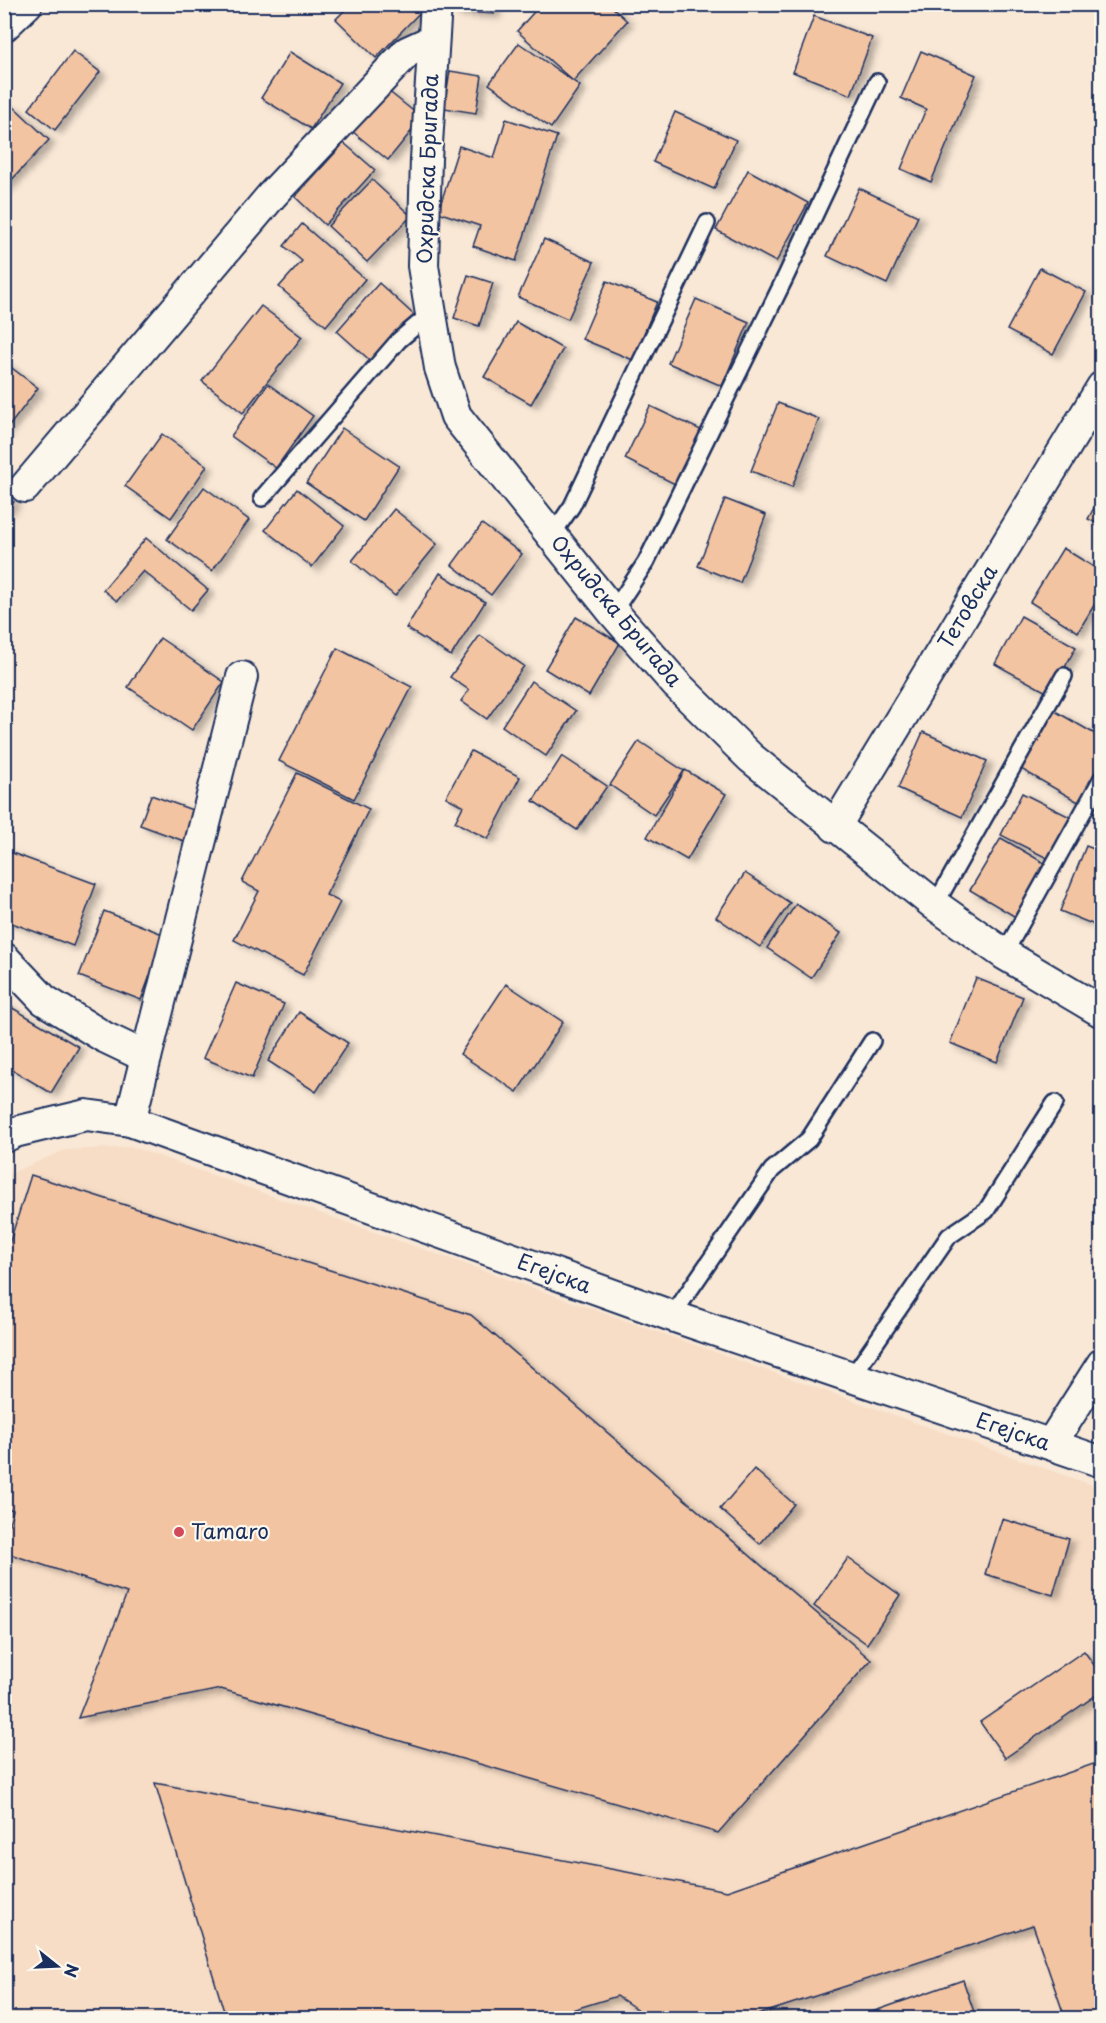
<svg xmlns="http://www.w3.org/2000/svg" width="1106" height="2023" font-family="'Playpen Sans',sans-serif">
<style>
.built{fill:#f7ddc6}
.building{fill:#f3c4a2;stroke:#1b2f5e;stroke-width:1.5;filter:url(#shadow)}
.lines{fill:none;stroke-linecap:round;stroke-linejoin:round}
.service-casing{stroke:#1b2f5e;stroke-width:20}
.minor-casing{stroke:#1b2f5e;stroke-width:34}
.service{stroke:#fbf7ec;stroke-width:15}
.minor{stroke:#fbf7ec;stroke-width:30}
.poi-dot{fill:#d1495b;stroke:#fbf7ec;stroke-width:2}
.labels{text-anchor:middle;stroke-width:4.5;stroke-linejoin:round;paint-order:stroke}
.street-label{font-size:21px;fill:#1b2f5e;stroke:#fbf7ec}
.poi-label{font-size:21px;fill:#1b2f5e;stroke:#fbf7ec;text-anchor:start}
</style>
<defs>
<filter id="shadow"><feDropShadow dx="6" dy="4" stdDeviation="3" flood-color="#0004"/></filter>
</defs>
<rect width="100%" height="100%" fill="#f9e8d6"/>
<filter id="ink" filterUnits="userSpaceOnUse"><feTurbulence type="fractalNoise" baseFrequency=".0167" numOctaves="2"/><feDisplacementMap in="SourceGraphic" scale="12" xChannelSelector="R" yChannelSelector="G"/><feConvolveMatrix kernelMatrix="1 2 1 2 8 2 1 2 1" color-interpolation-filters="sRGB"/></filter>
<g filter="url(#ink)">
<path class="built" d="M133,1147L1101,1488V2018H9L4,2003V1176L65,1150Z"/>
<g class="building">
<path d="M351,4H422L425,7L376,58L336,19Z"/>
<path d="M453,4H494V14L453,11Z"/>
<path d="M541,4H609L627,21L573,81L517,31Z"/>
<path d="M814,16L872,38L851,95L793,72Z"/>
<path d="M519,43L580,86L551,128L489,84Z"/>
<path d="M73,51L100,72L55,130L29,109Z"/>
<path d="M921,51L976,75L931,182L901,169L926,109L901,98Z"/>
<path d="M290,52L340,83L311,129L261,98Z"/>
<path d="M450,71L482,76L476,113L444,108Z"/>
<path d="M387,90L422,118L388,160L353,132Z"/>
<path d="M12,105L49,140L4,188V113Z"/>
<path d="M675,112L736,140L714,189L653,162Z"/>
<path d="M506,119L557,136L516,261L473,246L480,226L438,212L459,146L494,158Z"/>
<path d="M344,143L375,170L325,225L295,197Z"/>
<path d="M748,170L808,203L776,262L716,230Z"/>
<path d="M372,180L411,216L367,262L328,226Z"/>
<path d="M859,188L918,216L887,284L827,256Z"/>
<path d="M302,224L365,279L326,326L279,287L302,261L284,246Z"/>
<path d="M544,239L594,262L568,319L518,297Z"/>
<path d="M1040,268L1086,292L1053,354L1007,330Z"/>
<path d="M468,275L493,283L479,326L454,318Z"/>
<path d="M607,281L657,302L633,360L582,339Z"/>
<path d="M379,283L415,316L373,363L337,331Z"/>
<path d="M696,299L749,322L722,386L668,363Z"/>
<path d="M261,306L302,337L243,413L202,381Z"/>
<path d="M516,322L563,349L531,404L484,377Z"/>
<path d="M4,362L38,388L4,433Z"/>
<path d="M268,384L313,416L276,468L231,436Z"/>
<path d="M778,403L819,419L792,487L751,471Z"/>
<path d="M650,406L705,432L679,486L625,459Z"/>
<path d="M342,428L399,466L364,521L306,483Z"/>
<path d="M162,434L207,466L171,518L125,486Z"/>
<path d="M204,487L249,520L212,571L167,539Z"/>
<path d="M297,489L344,526L312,567L265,530Z"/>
<path d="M1102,493V526L1088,519Z"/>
<path d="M4,494L14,502L4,512Z"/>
<path d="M725,499L766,515L740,583L698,566Z"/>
<path d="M394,509L437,544L395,596L352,561Z"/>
<path d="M482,524L522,554L491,595L452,565Z"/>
<path d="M146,538L208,590L191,610L143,571L117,601L103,590Z"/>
<path d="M1063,548L1102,572V592L1078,632L1030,602Z"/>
<path d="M440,573L485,602L451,656L406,628Z"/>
<path d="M1021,616L1076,647L1050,694L995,664Z"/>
<path d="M576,617L620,643L589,696L545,669Z"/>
<path d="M480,635L524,666L487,719L461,701L469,690L450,677Z"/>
<path d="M160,638L224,682L192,730L128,687Z"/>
<path d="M337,648L412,687L354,799L279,761Z"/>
<path d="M531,681L576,711L546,756L502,726Z"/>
<path d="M1055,711L1102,738V766L1080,803L1021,769Z"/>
<path d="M923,732L987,761L962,817L898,788Z"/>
<path d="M639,741L684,771L654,815L610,785Z"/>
<path d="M471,751L520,777L488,839L455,822L463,806L446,797Z"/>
<path d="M562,756L607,786L577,830L533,801Z"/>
<path d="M685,770L726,794L687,860L647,837Z"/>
<path d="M297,773L369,809L326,895L340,902L303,975L234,940L259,891L242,882Z"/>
<path d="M1022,793L1072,818L1051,860L1001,835Z"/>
<path d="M151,795L195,811L184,841L140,825Z"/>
<path d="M1001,838L1051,867L1019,919L970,890Z"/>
<path d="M1086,846L1102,852V928L1060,911Z"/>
<path d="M4,850L96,884L73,946L4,920Z"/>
<path d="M745,873L790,903L760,947L716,917Z"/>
<path d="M796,904L841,933L811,978L767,948Z"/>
<path d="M104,911L165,935L141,1000L79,976Z"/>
<path d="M976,978L1023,997L997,1062L950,1043Z"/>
<path d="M236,983L284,1004L252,1078L203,1058Z"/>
<path d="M506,984L563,1022L517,1092L460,1054Z"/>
<path d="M4,1003L79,1047L51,1093L4,1065Z"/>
<path d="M299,1012L348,1043L316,1092L268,1061Z"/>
<path d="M31,1175L471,1315L871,1660L718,1833L221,1689L78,1718L127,1593L4,1552V1540L13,1510L4,1507V1260Z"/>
<path d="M754,1469L794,1504L760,1544L720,1509Z"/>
<path d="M1002,1519L1069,1539L1053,1595L985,1574Z"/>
<path d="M848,1558L900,1595L867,1644L814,1606Z"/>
<path d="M1084,1651L1102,1676V1691L1005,1758L980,1722Z"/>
<path d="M1102,1761V2018H1065L1033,1925L748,2018H650L617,1996L546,2018H226L155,1783L727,1891Z"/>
<path d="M963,1980L976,2018H855Z"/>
</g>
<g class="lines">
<g class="service-casing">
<g id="service">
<path d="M262,498L399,340L431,313"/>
<path d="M552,535L572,506L707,223"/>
<path d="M613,612L646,562L786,276L877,82"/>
<path d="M935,905L1064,676"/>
<path d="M1004,954L1102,778"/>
<path d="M672,1316L772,1170L809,1139L872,1041"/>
<path d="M852,1377L949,1236L986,1211L1055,1103"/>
</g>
</g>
<g class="minor-casing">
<g id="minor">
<path d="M436,4L426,159L423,266L440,368L456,416L613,612L676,684L751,758L935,905L1004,954L1102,1012"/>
<path d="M4,26L27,4"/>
<path d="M25,487L272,195L407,52L433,40"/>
<path d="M835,827L1102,387"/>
<path d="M4,958L44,1000L104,1037L146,1057"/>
<path d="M130,1121L242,677"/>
<path d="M4,1137L15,1132L86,1115L130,1121L672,1316L1102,1462"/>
<path d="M1051,1444L1102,1364"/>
</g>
</g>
<use href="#service" class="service"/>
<use href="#minor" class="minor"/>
</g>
</g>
<circle class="poi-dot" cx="179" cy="1532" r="6"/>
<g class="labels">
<g class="street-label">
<text transform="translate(428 169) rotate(-88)" y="7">Охридска Бригада</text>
<text transform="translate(968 607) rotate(-59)" y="7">Тетовска</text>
<text transform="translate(616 611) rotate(50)" y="7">Охридска Бригада</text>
<text transform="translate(554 1274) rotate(20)" y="7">Егејска</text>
<text transform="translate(1013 1432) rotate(19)" y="7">Егејска</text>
</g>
<g class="poi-label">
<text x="191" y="1539">Tamaro</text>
</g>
</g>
<rect width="1106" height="2023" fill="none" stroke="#fbf7ec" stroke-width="24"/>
<rect x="12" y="12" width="1082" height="1999" fill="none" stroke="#1b2f5e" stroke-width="2" filter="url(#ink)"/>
<g transform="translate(57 1966) rotate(108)" stroke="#fbf7ec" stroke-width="4.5" paint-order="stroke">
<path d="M0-4.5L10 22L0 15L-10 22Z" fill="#1b2f5e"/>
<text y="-9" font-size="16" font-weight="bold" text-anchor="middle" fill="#1b2f5e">N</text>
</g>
</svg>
